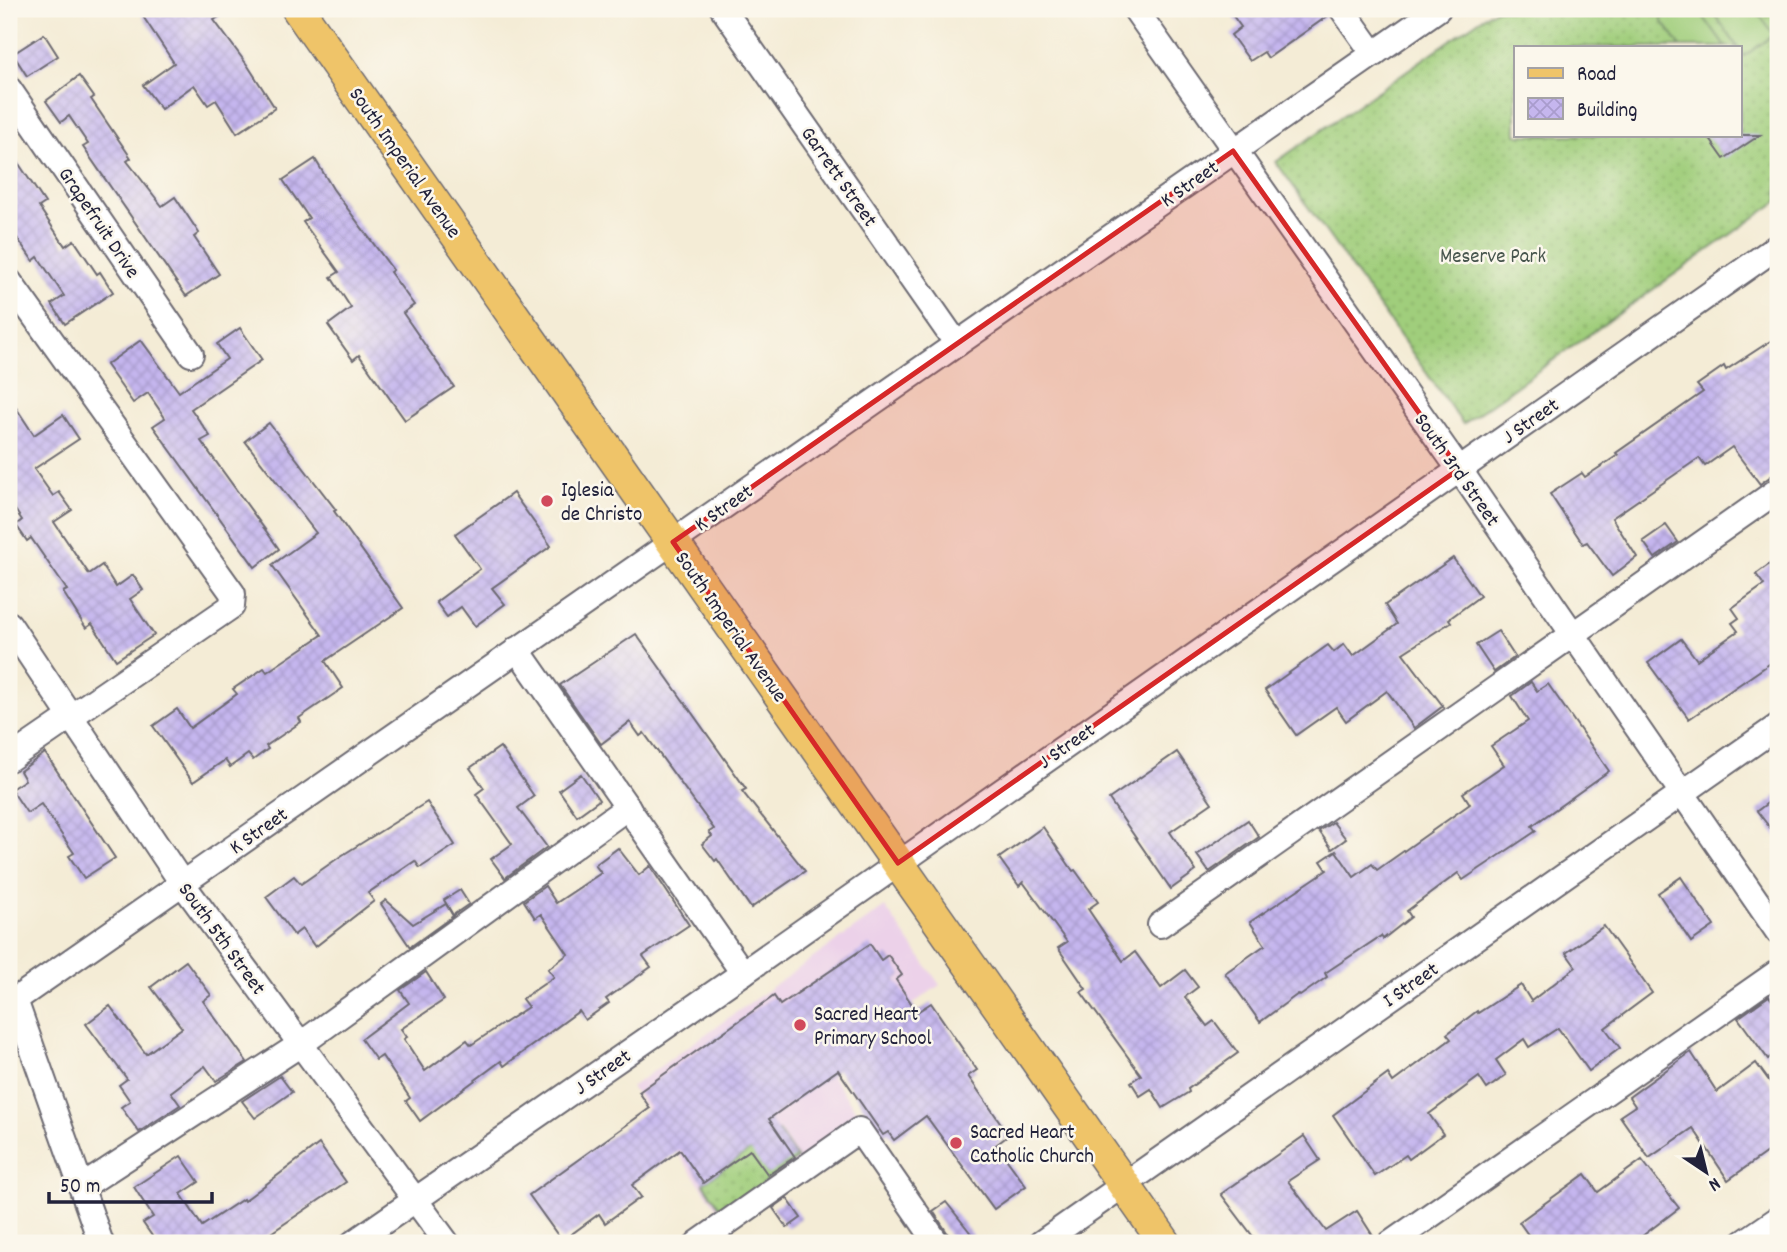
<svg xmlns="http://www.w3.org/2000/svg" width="1787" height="1252" font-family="Dekko,sans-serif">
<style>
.built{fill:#ecd1e9}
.grass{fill:url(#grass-dots);stroke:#61785b;stroke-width:2;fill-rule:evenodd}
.garden{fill:#a0ce7b;stroke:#61785b;stroke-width:2}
.building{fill:url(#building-cross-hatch)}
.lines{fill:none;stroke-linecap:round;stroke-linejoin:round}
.minor-casing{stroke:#6c6971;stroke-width:28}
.major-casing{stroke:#6c6971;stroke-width:35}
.minor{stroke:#fff;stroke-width:24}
.major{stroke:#efc469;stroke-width:32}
.marked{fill:#d62828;fill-opacity:0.2;stroke:#d62828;stroke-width:5;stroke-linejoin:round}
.poi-dot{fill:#d1495b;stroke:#fbf7ec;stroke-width:2.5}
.labels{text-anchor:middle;stroke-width:5;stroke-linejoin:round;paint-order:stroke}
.street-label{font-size:21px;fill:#22223b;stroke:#fbf7ec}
.park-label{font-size:21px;fill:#48564e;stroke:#fbf7ec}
.poi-label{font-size:21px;fill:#22223b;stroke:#fbf7ec;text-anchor:start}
</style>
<defs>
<pattern id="grass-dots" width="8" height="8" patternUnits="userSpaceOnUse" patternTransform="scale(1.75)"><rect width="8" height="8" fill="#a0ce7b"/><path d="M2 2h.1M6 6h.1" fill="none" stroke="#8ab16b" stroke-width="1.8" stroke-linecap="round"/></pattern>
<pattern id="building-cross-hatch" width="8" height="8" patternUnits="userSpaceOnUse" patternTransform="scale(1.75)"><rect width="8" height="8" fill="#c5b6ee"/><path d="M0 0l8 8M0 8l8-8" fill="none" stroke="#a99ccd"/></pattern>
</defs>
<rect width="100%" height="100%" fill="#fbf7ec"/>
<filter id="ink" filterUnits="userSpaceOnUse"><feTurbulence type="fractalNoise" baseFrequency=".0143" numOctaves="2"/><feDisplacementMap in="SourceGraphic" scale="14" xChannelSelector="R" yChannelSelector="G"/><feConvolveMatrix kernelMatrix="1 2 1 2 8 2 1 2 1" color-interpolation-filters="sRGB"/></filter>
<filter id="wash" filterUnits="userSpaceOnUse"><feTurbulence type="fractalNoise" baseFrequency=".00686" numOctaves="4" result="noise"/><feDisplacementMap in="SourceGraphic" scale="28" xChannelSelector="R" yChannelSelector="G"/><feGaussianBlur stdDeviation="1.57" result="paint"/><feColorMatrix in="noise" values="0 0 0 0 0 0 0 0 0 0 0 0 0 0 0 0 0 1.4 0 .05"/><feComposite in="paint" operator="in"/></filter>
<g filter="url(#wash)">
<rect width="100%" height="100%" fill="#f4ecd6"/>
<path class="built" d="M885,907L940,985L824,1065L861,1118L723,1217L631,1087Z"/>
<g class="grass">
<path d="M1495,9H1778V201L1463,424L1276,162ZM1516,47H1740V135H1516Z"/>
<path d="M778,1131L797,1159L723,1212L703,1183Z"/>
</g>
<g class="garden">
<path d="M1676,9H1698L1725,47H1681L1661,19Z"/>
<path d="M1711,9H1755L1774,35L1744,56Z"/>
</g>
<g id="blocks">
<g class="building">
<path d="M138,9H232L214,20L248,66L275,108L237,133L216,100L208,105L194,85L161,109L143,85L174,63Z"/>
<path d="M1228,9H1327L1329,15L1268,58L1264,52L1250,61L1231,35L1241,27Z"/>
<path d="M44,34L58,56L27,76L13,54Z"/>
<path d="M79,76L94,97L91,99L131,158L127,161L162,206L175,197L199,233L194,237L219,274L186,296L83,147L88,144L69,116L61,122L46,101Z"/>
<path d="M1707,135H1760L1724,159Z"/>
<path d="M9,149L45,203L39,207L65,246L74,240L97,274L100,272L113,292L65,324L52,304L64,296L38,257L33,261L9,226Z"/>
<path d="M315,159L333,189L393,270L390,272L414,305L403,313L454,387L405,420L359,355L353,360L328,325L351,308L331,277L339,272L303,222L309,218L283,180Z"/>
<path d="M240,328L262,360L191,409L210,436L201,441L279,549L255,567L153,426L165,418L148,393L133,403L106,365L141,340L179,392L227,359L217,344Z"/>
<path d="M1778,336V471L1760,484L1732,447L1705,466L1699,458L1612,518L1637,557L1612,576L1587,542L1583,544L1550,494L1582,473L1585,477L1618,455L1616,453L1703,392L1697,385L1724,366L1726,370Z"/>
<path d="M9,397L34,435L63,415L79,439L34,469L53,496L59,492L72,510L54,522L89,574L102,565L116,587L133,575L143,590L130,599L154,635L116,660L92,624L86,628L63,592L67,590L31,538L27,541L16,525L22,520L9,501Z"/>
<path d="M269,423L336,510L334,511L403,608L325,661L343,688L299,718L301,722L266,746L268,749L253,760L248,754L230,767L225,760L193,782L153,726L177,709L190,728L237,694L233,689L264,668L267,672L322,635L272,565L316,533L245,441Z"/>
<path d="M513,493L551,546L492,588L505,604L475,626L461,607L447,617L436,602L480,569L455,534Z"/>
<path d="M1666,525L1678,542L1655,558L1643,541Z"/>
<path d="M1453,558L1480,596L1449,619L1451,622L1403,653L1443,706L1414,728L1387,691L1346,721L1336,707L1296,735L1265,690L1328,645L1334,652L1344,644L1353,656L1397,624L1385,605Z"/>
<path d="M1778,558V658L1689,719L1648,663L1681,639L1697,660L1738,631L1732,623L1739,618L1732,608L1764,585L1756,574Z"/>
<path d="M1498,631L1515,657L1494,672L1476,645Z"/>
<path d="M636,634L746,789L742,791L805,871L751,908L717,859L715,861L702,844L712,836L709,832L714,829L644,733L640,736L630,722L601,744L560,685Z"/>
<path d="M1531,682L1537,691L1548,684L1609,771L1532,826L1536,831L1463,880L1458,873L1407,911L1411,917L1383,939L1381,936L1325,973L1327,977L1300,996L1298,994L1260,1022L1225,973L1265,945L1250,922L1327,870L1321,861L1336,851L1354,877L1372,864L1377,870L1470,804L1463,793L1504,765L1491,746L1528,721L1512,696Z"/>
<path d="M500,747L534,796L518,808L547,847L505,878L491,859L512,844L476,794L484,788L470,768Z"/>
<path d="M1177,752L1212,803L1170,832L1196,871L1171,889L1109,799Z"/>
<path d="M45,753L115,858L84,878L69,856L74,853L41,804L27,813L11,789L25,780L20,771Z"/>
<path d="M581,774L599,800L577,816L559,790Z"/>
<path d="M1778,795V838L1757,811Z"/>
<path d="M427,802L455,845L420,868L415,861L368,893L374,901L315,947L302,929L294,935L266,897L294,876L301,884L341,856Z"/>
<path d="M1248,820L1259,837L1209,872L1197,855Z"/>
<path d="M1333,822L1346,839L1332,849L1319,831Z"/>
<path d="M1043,827L1073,871L1075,870L1098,902L1088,909L1123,961L1135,952L1161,988L1185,970L1198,987L1185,997L1207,1026L1214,1021L1238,1053L1188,1089L1189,1092L1163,1108L1151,1089L1140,1096L1131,1082L1141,1075L1081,992L1086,989L1058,948L1067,942L1023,882L1019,886L999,858Z"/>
<path d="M618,848L639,875L650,866L689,925L643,956L651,967L606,999L609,1003L585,1020L579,1011L504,1066L501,1061L420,1121L406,1101L410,1098L382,1056L376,1060L361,1039L409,1003L400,990L426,972L444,1000L401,1029L407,1037L404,1039L425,1071L467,1040L471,1045L528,1007L522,999L554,977L548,969L568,954L541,914L535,918L524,901L545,886L556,903L601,873L595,865Z"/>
<path d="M1681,877L1714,926L1691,942L1658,893Z"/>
<path d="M460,890L469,904L453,915L444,900Z"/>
<path d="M386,900L413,924L446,904L453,916L410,947L381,904Z"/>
<path d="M1604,926L1652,993L1605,1028L1620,1048L1589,1071L1558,1028L1529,1047L1524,1039L1496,1060L1506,1075L1487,1089L1479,1077L1429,1114L1443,1134L1409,1159L1406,1155L1375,1176L1333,1115L1388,1074L1393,1082L1451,1039L1447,1034L1477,1011L1478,1013L1521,985L1531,1001L1576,967L1566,953Z"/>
<path d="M870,944L881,960L888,955L902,975L896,980L917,1012L931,1003L977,1070L968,1076L1009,1135L996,1145L1026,1186L994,1209L926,1116L894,1140L888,1132L883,1135L838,1070L769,1119L795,1157L768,1175L750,1150L703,1183L680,1150L632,1185L641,1197L605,1223L599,1214L562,1241L529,1195L650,1108L639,1092L774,996L780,1005Z"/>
<path d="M186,961L211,995L203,1001L247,1062L216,1081L205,1066L171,1092L180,1105L139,1132L121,1107L130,1101L119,1085L127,1079L86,1024L110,1006L146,1054L182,1028L151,987Z"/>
<path d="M1769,996L1778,1009V1051L1768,1059L1738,1018Z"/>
<path d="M1691,1052L1717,1092L1756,1063L1778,1093V1144L1728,1180L1693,1128L1649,1158L1620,1116L1635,1106L1629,1097Z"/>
<path d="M280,1076L292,1092L255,1118L242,1101Z"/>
<path d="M1304,1136L1320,1160L1288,1181L1326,1231L1357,1211L1373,1236L1363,1243H1258L1221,1194Z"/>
<path d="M319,1144L346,1182L256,1243H157L143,1223L153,1217L134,1187L181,1156L199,1182L181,1194L202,1226L243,1199L244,1201Z"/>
<path d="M1642,1160L1679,1208L1633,1243H1534L1519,1222L1585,1174L1598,1192Z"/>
<path d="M787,1198L801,1218L787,1228L773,1208Z"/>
<path d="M946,1202L973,1236L964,1243H954L933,1211Z"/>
</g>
</g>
</g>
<g filter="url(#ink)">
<use href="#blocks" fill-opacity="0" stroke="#6c6971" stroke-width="2"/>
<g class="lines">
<g class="minor-casing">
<g id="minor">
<path d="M723,9L957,344"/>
<path d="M1135,9L1459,469L1778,932"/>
<path d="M1342,9L1374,54"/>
<path d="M9,89L191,354"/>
<path d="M9,281L233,594L232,606L9,759"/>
<path d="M9,624L182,883L447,1243"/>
<path d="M517,649L743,973"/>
<path d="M1160,925L1778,490"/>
<path d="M15,1000L101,1243"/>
<path d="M9,1004L1438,9"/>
<path d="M82,1187L301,1044L628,807"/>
<path d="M353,1243L743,973L1778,246"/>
<path d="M698,1243L859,1130L937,1243"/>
<path d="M1041,1243L1778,726"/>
<path d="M1391,1243L1778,972"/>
<path d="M1743,1243L1778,1219"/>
</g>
</g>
<g class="major-casing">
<path id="major" d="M298,9L1165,1243"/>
</g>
<use href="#minor" class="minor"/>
<use href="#major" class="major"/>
</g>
</g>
<path class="marked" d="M1233,151L1459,469L898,863L673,542Z"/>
<g class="poi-dot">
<circle cx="547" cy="501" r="7"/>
<circle cx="800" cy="1025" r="7"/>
<circle cx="956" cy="1143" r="7"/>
</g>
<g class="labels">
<g class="street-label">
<text transform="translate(406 162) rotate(55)" y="7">South Imperial Avenue</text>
<text transform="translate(840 176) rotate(55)" y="7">Garrett Street</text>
<text transform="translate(1189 183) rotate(-35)" y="7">K Street</text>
<text transform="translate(100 222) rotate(56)" y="7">Grapefruit Drive</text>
<text transform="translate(1530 420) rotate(-35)" y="7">J Street</text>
<text transform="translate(1458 469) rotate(55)" y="7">South 3rd Street</text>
<text transform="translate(723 507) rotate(-35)" y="7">K Street</text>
<text transform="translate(732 626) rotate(55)" y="7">South Imperial Avenue</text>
<text transform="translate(1066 745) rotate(-35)" y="7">J Street</text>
<text transform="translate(258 830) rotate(-35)" y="7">K Street</text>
<text transform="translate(223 938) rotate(54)" y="7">South 5th Street</text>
<text transform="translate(1410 984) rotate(-35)" y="7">I Street</text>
<text transform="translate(602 1071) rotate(-35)" y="7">J Street</text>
</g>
<g class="park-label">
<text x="1493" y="262">Meserve Park</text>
</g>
<g class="poi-label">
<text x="561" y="496">Iglesia<tspan x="561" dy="24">de Christo</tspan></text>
<text x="814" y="1020">Sacred Heart<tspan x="814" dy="24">Primary School</tspan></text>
<text x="970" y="1138">Sacred Heart<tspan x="970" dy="24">Catholic Church</tspan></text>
</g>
</g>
<rect width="1787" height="1252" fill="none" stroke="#fbf7ec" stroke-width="35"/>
<rect x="1514" y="46" width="228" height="91" fill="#fbf7ec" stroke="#a4a2a5" stroke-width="2"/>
<rect x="1528" y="68" width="35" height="10" fill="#efc469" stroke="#a4a2a5" stroke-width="2"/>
<text x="1577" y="80" font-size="21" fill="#22223b">Road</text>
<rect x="1528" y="98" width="35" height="21" fill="url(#building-cross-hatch)" stroke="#a4a2a5" stroke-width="2"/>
<text x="1577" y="116" font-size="21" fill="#22223b">Building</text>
<g transform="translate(1706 1172) rotate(145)" stroke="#fbf7ec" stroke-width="5" paint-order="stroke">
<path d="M0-5L12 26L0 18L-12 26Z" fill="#22223b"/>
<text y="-10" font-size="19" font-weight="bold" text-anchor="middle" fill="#22223b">N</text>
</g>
<path d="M49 1192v10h163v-10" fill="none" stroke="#22223b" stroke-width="3.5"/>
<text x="60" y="1192" font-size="21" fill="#22223b" stroke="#fbf7ec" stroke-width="5" paint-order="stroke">50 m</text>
</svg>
